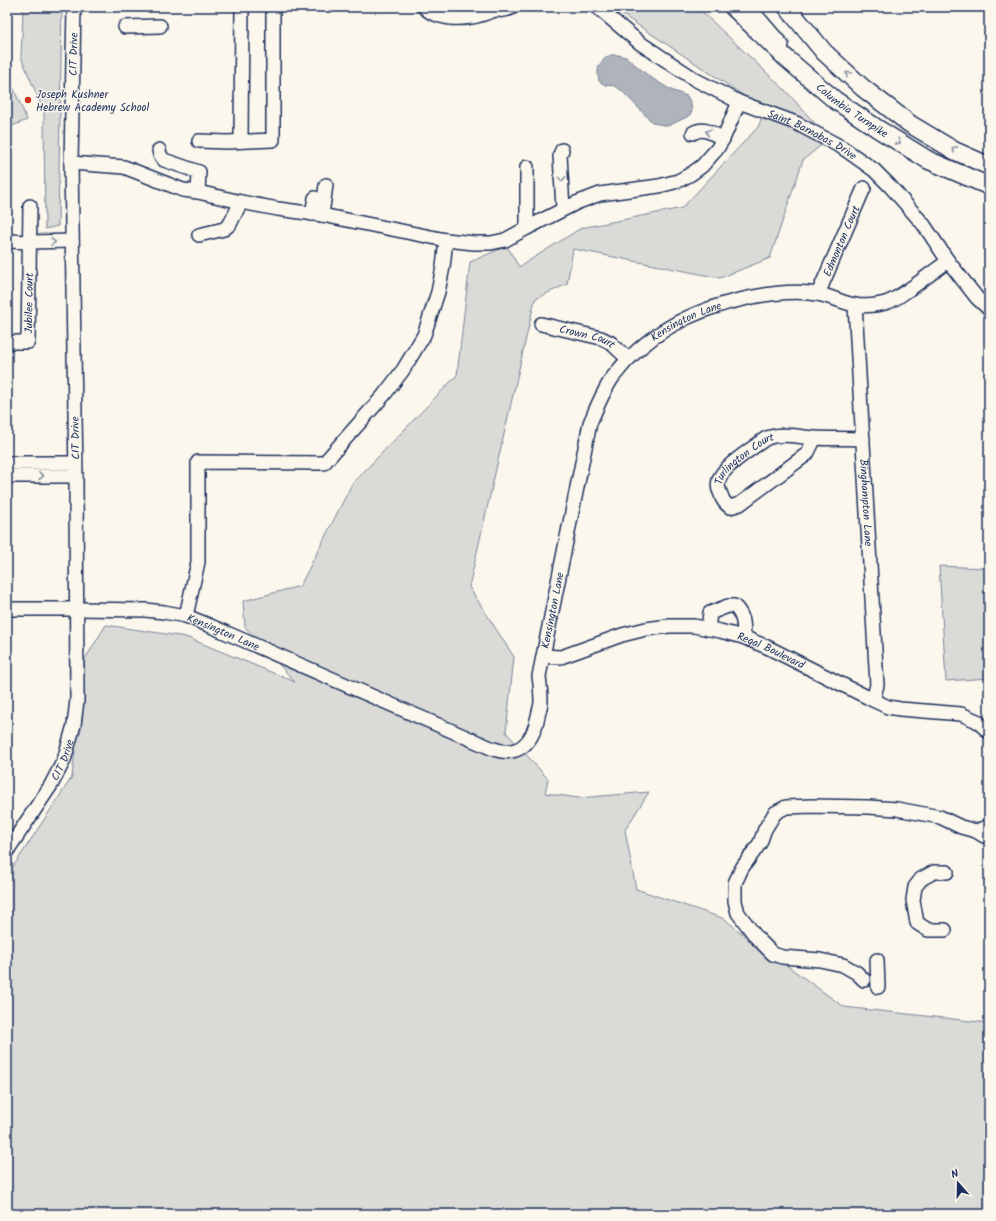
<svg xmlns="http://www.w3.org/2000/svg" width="996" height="1221" font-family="Kalam,sans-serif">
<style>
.green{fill:#dadad7;stroke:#7a849a}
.water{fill:#afb3bb;stroke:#747e96}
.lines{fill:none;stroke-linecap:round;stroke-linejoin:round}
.minor-casing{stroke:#1b2f5e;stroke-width:16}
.major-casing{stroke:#1b2f5e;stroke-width:20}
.minor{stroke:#fbf7ec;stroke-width:13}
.major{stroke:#fbf7ec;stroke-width:17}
.oneway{stroke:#8b93a5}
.poi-dot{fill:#c8321e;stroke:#fbf7ec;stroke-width:1.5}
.labels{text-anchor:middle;stroke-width:3;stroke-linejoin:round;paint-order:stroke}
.street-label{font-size:11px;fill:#1b2f5e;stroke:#fbf7ec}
.poi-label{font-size:11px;fill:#1b2f5e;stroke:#fbf7ec;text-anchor:start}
</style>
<rect width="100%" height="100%" fill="#fbf7ec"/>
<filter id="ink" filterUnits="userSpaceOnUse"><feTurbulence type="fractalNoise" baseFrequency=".025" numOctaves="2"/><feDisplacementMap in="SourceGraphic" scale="8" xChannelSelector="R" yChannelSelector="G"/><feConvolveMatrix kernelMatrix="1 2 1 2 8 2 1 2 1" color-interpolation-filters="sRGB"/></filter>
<g filter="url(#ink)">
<g class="green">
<path d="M21,7H62L58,226L45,229L44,112L21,57L23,12Z"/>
<path d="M611,7H697L785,90L829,139L803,160L770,258L720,278L573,249L567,284L535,299L469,587L514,657L506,732L548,779L545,793L578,798L649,792L625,830L636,889L725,919L735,928L844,1007L989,1023V1214H7V876L72,777L85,659L106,625L186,637L295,682L245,627L243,601L300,586L352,484L457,375L470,262L507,246L519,267L581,228L682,208L758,127L765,110Z"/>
<path d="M11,82L27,120L7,128V84Z"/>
<path d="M939,566L986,568L989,583V678L946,681Z"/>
</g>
<path class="water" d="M611,55H618L626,57L650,77L671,90L687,96L691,103L692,111L689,116L668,126L653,123L622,91L615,86L605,85L599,81C596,68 599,61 611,55Z"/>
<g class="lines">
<g class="minor-casing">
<g id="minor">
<path d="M424,7C433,18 458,20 472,17C480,16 488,12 496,10"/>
<path d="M491,7C499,12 505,11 513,7"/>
<path id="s1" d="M597,7L640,43L696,80L739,102L796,123L843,148L874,170L890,186L924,225L948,261L977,298L989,309"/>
<path d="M749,7L782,45"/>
<path d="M125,27L160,26"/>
<path d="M693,133C704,126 714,134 723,139"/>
<path d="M199,141L227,142L273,140V7"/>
<path d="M241,141L242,7"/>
<path d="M159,150L160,155L164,160L199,172L198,192"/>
<path d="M562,150L560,155L563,209"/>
<path d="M71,163L124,167L183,190L198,192L241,202L278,209L322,215L446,240L474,243H491L505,240L527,228L576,203L600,194L659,186L678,181L691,174L702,166L717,149L723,139L739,102"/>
<path d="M527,167V228"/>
<path d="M312,214L315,198"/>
<path d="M322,215L326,185"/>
<path d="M199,235L224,229L230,224L241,202"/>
<path d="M7,241L30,242L72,241"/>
<path id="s2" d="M818,294L864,188"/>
<path id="s3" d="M855,305L877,685L873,700"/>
<path id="s4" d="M541,324L601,338L611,343L628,359"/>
<path id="s5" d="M7,342H28L30,206"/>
<path id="s6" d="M815,438L807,454L740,504L730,507C724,503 722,499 720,492C718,489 718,484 719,480C722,467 753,448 765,439C780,432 798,437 815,438C831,439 847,438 863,439"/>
<path d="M7,463H75"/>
<path d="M7,476H76"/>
<path id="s7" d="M7,609H76L145,610L164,612L186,616L213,627L491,748C519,759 533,742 538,716C539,711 541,706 541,701C541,692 540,684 539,676L590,423C597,407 603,391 613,377C647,332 694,309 748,298C771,293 795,290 818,294C830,296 843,303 855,305C863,307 880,305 888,302C897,299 906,291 914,286C925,278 937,269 948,261"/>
<path d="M186,616L198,562V462L324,463L384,395L403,370L424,335L438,292L443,267L446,240"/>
<path d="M708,629L710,613L728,606H734C743,614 745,625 743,637"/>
<path id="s8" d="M543,656L561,657L622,635L646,629L669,626H694L720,631L743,637L767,647L873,700L888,707L900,709L961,714L977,721L989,732"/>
<path d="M989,826L976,831L984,836L989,837"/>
<path id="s9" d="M7,851L51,785L64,760L74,725L77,700L76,476L71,163L74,7"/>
<path d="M945,930H928L917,923L913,900L915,887L921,879L934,872H947"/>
<path d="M877,960L878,987"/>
<path d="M864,980L857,973L843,965L820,960L782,957L773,954L757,938L738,913L735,901V883L742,868L760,843L765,829L775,813L786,807L812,806L868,807L897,809L940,817L961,827L976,831"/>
</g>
</g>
<g class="major-casing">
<g id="major">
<path id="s10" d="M733,7L787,59L835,100L878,129L928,160L989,186"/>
<path d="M787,7L824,52L863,88L910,124L955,151L989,166"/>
</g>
</g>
<use href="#minor" class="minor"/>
<use href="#major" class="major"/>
</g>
<defs><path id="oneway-chevron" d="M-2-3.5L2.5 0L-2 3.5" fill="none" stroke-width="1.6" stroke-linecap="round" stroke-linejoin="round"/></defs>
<g class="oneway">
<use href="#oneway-chevron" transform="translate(848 74) rotate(-136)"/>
<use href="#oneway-chevron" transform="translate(708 132) rotate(-157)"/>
<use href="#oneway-chevron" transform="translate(898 142) rotate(32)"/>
<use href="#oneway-chevron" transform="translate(954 149) rotate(-152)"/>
<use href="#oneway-chevron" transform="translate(562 179) rotate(86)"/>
<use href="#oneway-chevron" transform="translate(53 242) rotate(-1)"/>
<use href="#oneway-chevron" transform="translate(41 476)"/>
</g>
</g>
<circle class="poi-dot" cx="28" cy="100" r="4"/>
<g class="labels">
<g class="street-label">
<text dy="4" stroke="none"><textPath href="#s9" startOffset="815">CIT Drive</textPath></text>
<text dy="4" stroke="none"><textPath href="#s10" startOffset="158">Columbia Turnpike</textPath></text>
<text dy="4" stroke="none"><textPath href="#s1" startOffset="252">Saint Barnabas Drive</textPath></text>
<text dy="4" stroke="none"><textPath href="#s2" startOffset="58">Edmonton Court</textPath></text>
<text dy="4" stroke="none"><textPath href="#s5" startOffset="60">Jubilee Court</textPath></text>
<text dy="4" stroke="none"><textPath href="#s7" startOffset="1023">Kensington Lane</textPath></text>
<text dy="4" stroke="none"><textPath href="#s4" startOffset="48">Crown Court</textPath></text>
<text transform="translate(75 438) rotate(-91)" y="4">CIT Drive</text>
<text dy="4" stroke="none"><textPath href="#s6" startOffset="176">Turlington Court</textPath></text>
<text dy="4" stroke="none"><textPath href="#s3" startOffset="198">Binghampton Lane</textPath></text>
<text dy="4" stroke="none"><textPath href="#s7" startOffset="687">Kensington Lane</textPath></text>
<text dy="4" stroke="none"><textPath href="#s7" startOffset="220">Kensington Lane</textPath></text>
<text dy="4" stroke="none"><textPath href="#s8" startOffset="237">Regal Boulevard</textPath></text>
<text dy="4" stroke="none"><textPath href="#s9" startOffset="107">CIT Drive</textPath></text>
</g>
<g class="poi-label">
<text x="36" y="98">Joseph Kushner<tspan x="36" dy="13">Hebrew Academy School</tspan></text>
</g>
</g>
<rect width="996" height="1221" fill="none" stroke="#fbf7ec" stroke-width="24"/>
<rect x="12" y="12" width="972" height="1197" fill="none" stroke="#1b2f5e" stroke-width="1.5" filter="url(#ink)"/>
<g transform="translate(958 1183) rotate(340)" stroke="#fbf7ec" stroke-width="3" paint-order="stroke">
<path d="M0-3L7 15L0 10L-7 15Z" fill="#1b2f5e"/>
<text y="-6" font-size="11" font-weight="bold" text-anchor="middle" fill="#1b2f5e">N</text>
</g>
</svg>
